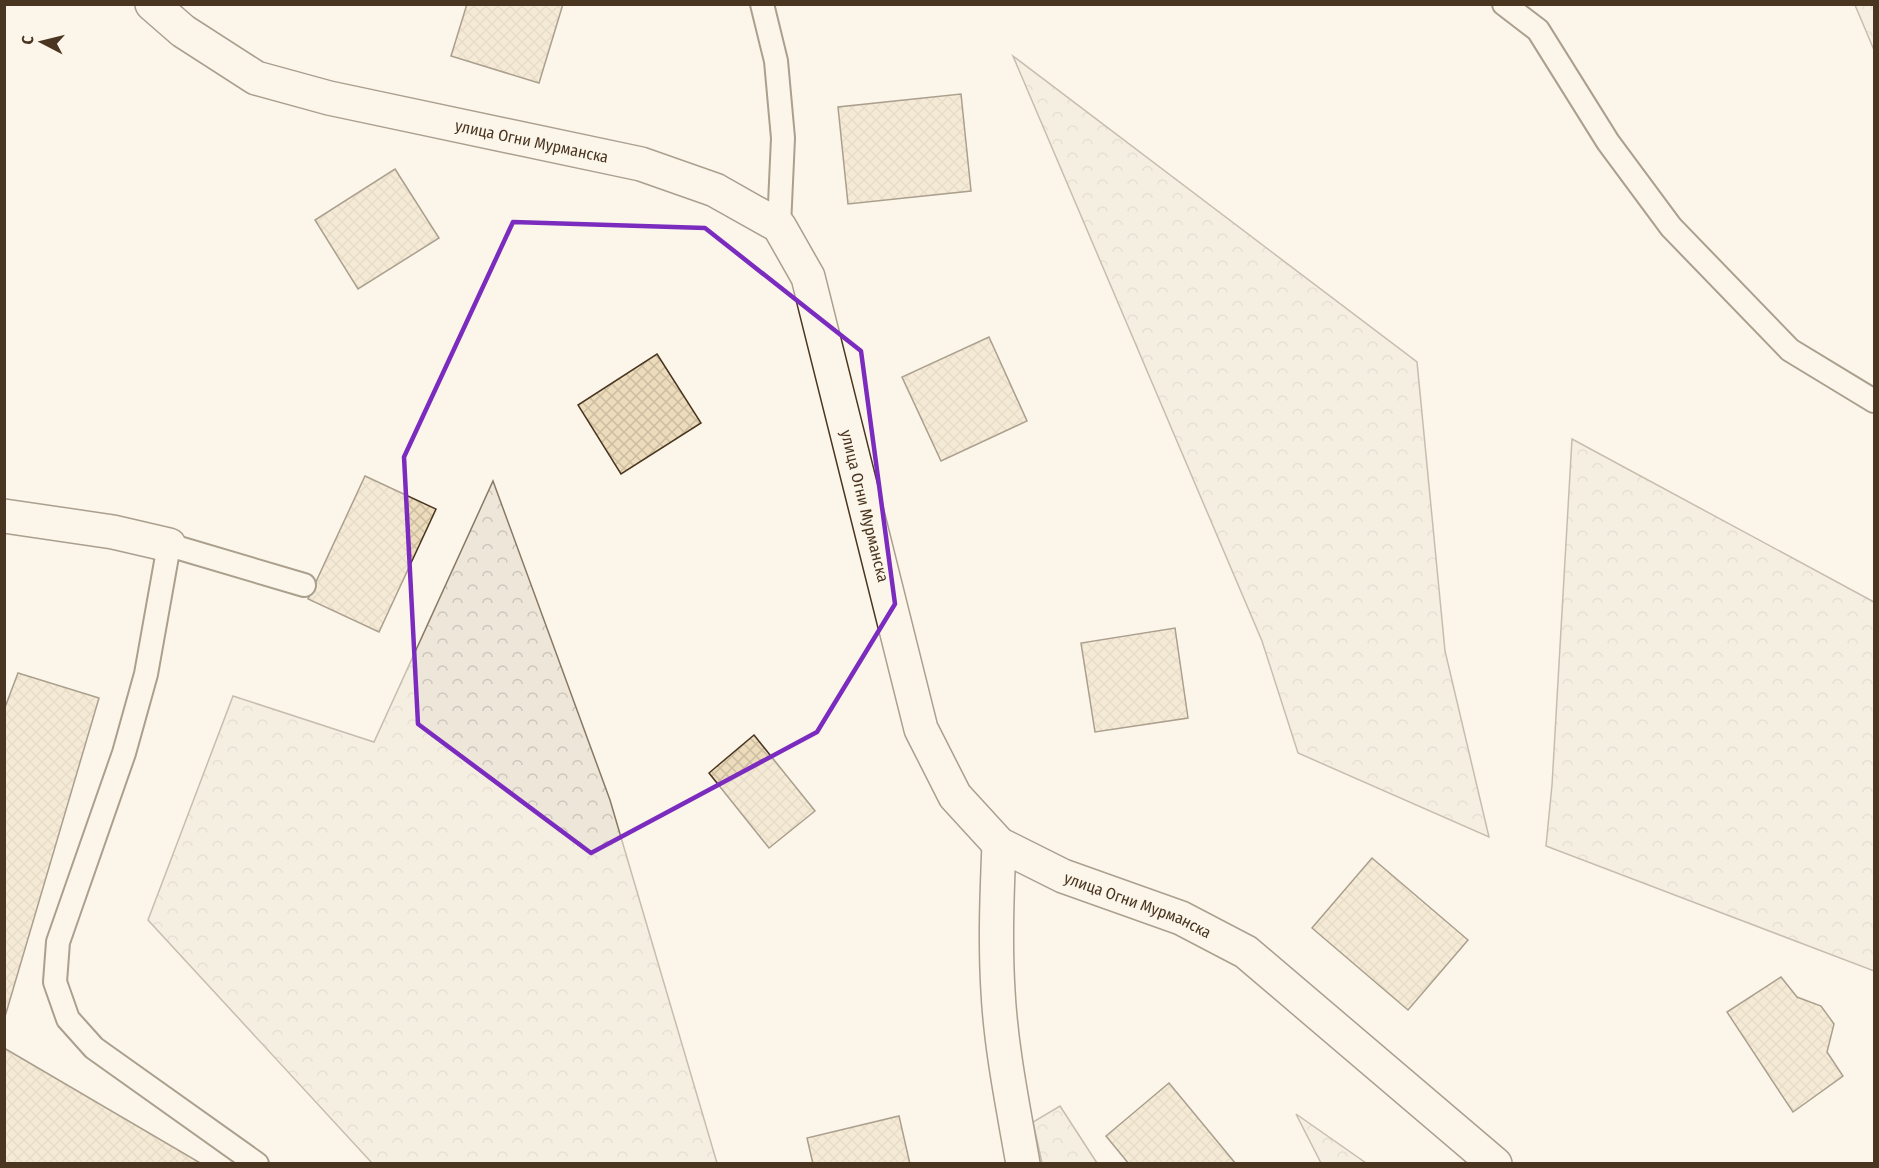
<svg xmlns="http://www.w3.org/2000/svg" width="1879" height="1168" font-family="'Fira Sans Condensed',sans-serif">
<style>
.forest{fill:url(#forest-crowns);stroke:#887966;stroke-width:1.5}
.building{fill:url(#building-cross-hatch);stroke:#4a3520;stroke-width:1.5}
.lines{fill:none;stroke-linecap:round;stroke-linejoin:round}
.service-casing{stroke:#4a3520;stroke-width:26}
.minor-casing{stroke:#4a3520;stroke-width:36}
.service{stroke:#fbf6e9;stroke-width:22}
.minor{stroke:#fbf6e9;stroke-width:33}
.marked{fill:none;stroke:#7b2cbf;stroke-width:4.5;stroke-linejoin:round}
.labels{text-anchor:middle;stroke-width:4.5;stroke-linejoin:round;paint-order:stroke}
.street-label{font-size:16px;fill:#4a3520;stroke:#fbf6e9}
</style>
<defs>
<pattern id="forest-crowns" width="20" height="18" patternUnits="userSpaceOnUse" patternTransform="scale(1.5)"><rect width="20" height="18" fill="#ede6d9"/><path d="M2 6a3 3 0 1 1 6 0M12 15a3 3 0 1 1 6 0" fill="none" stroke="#cdc6ba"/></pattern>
<pattern id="building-cross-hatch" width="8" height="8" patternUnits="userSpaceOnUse" patternTransform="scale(1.5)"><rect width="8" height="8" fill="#ecdcbc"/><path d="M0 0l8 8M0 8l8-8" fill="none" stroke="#ccbda1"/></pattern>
</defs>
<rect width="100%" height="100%" fill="#fbf6e9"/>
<g class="forest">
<path d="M1855,5H1874V50Z"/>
<path d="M1013,56L1417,362L1445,651L1489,837L1298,753L1262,641Z"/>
<path d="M1572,439L1874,602V971L1546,846L1552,785Z"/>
<path d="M493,481L610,800L717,1163H372L148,920L233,696L374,742Z"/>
<path d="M1060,1106L1097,1163H1042L1033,1122Z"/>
<path d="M1296,1114L1366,1163H1321Z"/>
</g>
<g class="building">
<path d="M467,4H563L539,83L451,56Z"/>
<path d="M961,94L971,191L848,204L838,107Z"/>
<path d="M395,169L439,238L358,289L315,220Z"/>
<path d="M989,337L1027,421L941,461L902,377Z"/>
<path d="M657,354L701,423L621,474L578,405Z"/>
<path d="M365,476L436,509L379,632L308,599Z"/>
<path d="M1175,628L1188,718L1095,732L1081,643Z"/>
<path d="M18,673L99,698L4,1020V710Z"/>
<path d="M754,735L815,811L769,848L709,773Z"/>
<path d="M1372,858L1468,940L1408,1010L1312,928Z"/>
<path d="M1781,977L1797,997L1821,1006L1834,1024L1827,1052L1843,1076L1793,1112L1727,1012Z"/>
<path d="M4,1048L202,1164H8L4,1162Z"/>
<path d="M1169,1083L1236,1164H1129L1106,1136Z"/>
<path d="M899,1116L910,1164H813L807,1138Z"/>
</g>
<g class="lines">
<g class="service-casing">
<g id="service">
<path d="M762,4L776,61L783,138L779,226"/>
<path d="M1504,4L1538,30L1608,142L1671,227L1790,350L1874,401"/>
<path d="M257,1164L94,1048L68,1019L55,982L58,942L124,753L146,674L169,545L304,585"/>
</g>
</g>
<g class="minor-casing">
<g id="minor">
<path id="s1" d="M152,4L183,31L256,78L329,98L641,164L715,190L779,226L808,277L921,729L955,796L999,844L1063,876L1181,918L1246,952L1495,1164"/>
<path d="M4,516L113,532L169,545"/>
<path d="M999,844C997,893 995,942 998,991C1001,1049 1013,1106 1023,1164"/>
</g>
</g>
<use href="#service" class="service"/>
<use href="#minor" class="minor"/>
</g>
<path d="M0 0H1879V1168H0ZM513,222L705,228L861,351L895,604L817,732L591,853L418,724L404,457Z" fill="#fbf6e9" fill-opacity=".55" fill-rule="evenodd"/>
<path class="marked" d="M513,222L705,228L861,351L895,604L817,732L591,853L418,724L404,457Z"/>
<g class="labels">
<g class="street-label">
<text dy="6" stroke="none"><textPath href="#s1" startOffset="411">улица Огни Мурманска</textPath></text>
<text dy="6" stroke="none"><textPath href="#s1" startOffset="969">улица Огни Мурманска</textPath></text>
<text dy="6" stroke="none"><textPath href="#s1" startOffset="1491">улица Огни Мурманска</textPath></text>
</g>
</g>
<rect width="1879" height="1168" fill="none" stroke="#4a3520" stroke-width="12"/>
<g transform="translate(42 42) rotate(277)" stroke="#fbf6e9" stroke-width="4.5" paint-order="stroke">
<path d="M0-4.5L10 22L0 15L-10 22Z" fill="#4a3520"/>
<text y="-9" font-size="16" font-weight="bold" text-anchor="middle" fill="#4a3520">С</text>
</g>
</svg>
